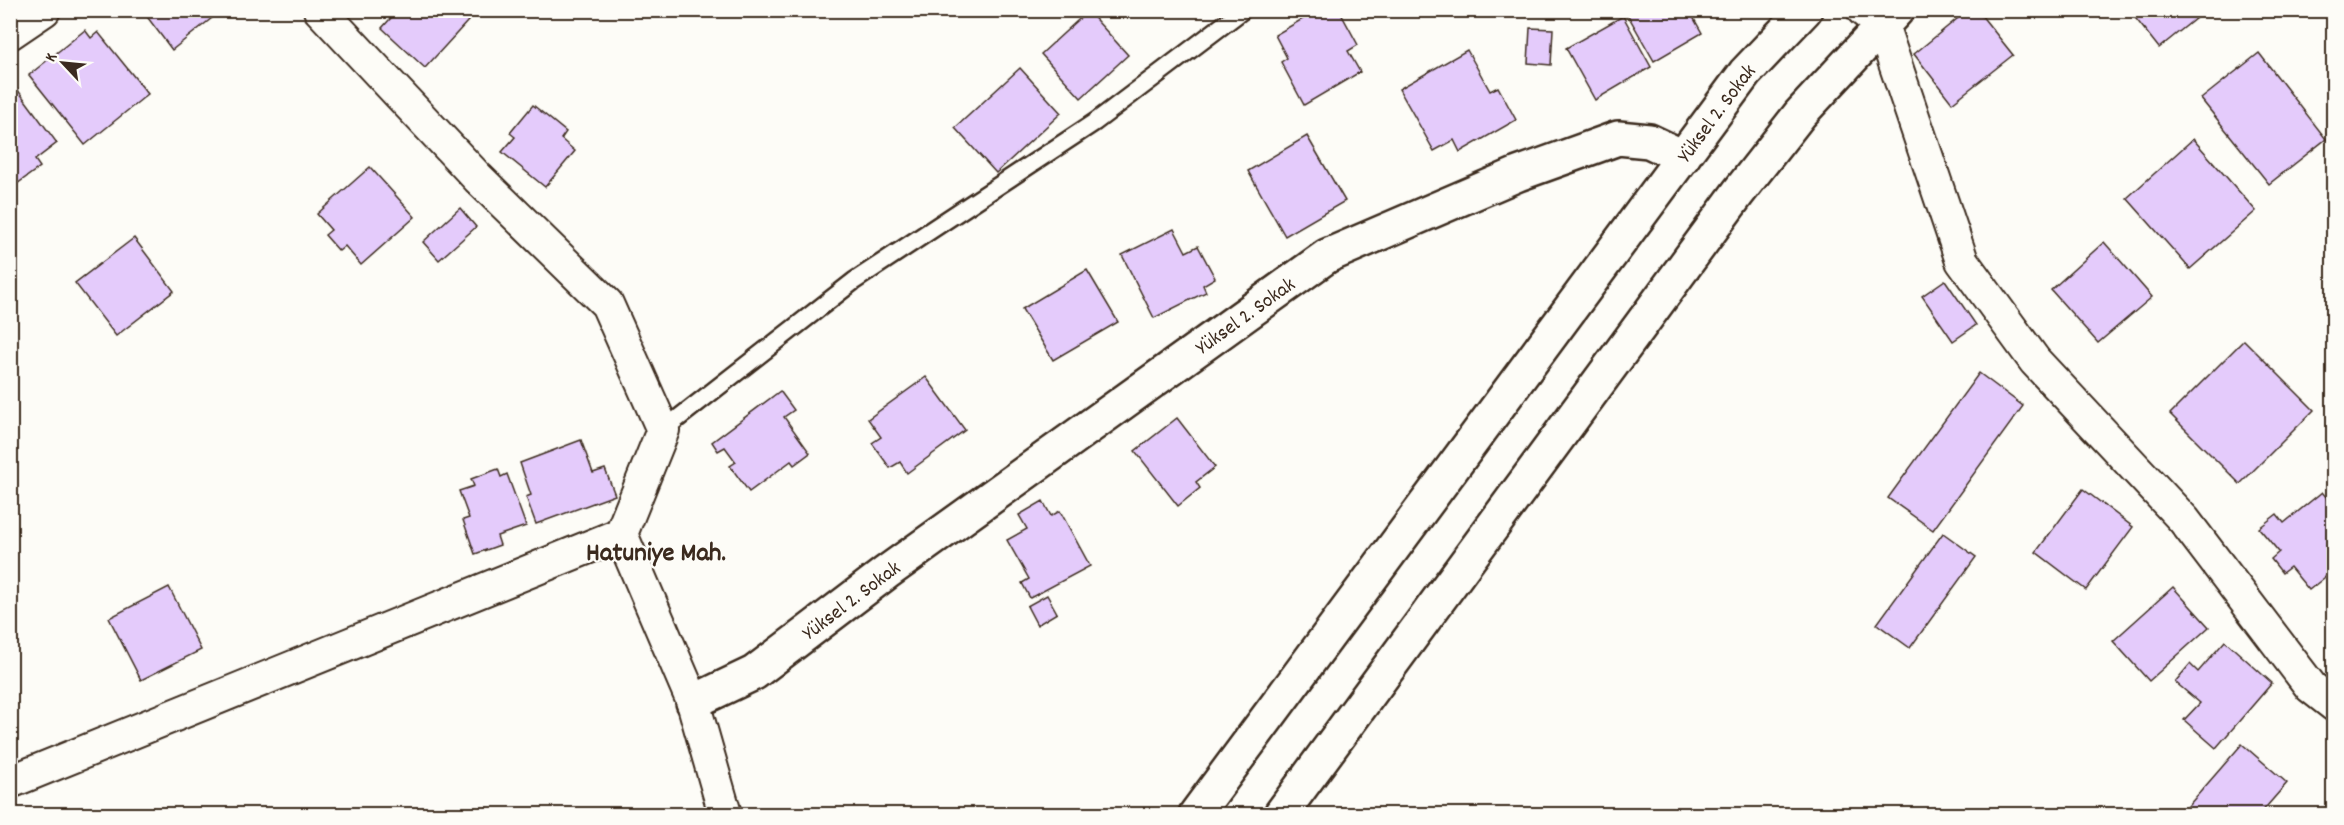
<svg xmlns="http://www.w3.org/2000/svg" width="2344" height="825" font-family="Dekko,sans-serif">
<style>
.building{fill:#e4cbfb;stroke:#3b2a1e;stroke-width:1.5}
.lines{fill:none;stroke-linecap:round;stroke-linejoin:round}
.service-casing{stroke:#3b2a1e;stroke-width:21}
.minor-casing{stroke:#3b2a1e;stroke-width:36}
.tertiary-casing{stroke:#3b2a1e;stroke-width:38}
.service{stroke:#fdfcf7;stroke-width:16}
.minor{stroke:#fdfcf7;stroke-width:32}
.tertiary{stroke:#fdfcf7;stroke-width:33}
.labels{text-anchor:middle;stroke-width:4.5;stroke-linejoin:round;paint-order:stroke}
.street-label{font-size:21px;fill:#3b2a1e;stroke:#fdfcf7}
.district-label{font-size:27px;font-weight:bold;fill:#3b2a1e;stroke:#fdfcf7}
</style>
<rect width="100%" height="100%" fill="#fdfcf7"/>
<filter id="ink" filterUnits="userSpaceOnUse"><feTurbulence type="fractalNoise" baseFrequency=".0167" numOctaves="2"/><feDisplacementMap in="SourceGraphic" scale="12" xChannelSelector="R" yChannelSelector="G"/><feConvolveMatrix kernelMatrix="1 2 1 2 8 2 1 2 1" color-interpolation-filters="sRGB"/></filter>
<g filter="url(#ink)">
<g class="building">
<path d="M142,10H222L172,50Z"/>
<path d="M398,10H478L425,68L382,28Z"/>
<path d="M1318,10H1339L1358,45L1348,51L1360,72L1304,105L1281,62L1287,58L1275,35Z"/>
<path d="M1625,10H1689L1702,33L1654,61Z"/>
<path d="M1968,10H1977L2013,55L1952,103L1914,54Z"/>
<path d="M2129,10H2206L2159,48Z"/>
<path d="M1088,11L1128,55L1081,98L1041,54Z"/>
<path d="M1623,16L1651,67L1595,100L1566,48Z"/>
<path d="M1530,28L1553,29L1551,65L1528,63Z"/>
<path d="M85,30L91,38L98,32L148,94L85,145L29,75Z"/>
<path d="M1467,50L1490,91L1498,87L1516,120L1460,152L1454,140L1434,151L1399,89Z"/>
<path d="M2259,53L2326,139L2269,184L2201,99Z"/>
<path d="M1020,68L1061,113L996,173L955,128Z"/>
<path d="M17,89L57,143L35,160L40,167L10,189V94Z"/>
<path d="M533,105L566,132L561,139L575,151L545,187L502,152L515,137L510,133Z"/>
<path d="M1307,136L1345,201L1285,236L1248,171Z"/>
<path d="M2193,139L2256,211L2190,269L2127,198Z"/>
<path d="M370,167L415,217L361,265L345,246L339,251L325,235L331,230L317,214Z"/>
<path d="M460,208L476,227L439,260L423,242Z"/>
<path d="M1174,229L1186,252L1198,246L1215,278L1203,285L1206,292L1154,318L1122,255Z"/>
<path d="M134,238L174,291L116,336L75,283Z"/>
<path d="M2104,242L2152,297L2098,343L2051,290Z"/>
<path d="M1087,270L1118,322L1053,360L1022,309Z"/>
<path d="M1945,280L1976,325L1953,341L1922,296Z"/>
<path d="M2244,340L2314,410L2240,484L2170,414Z"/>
<path d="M1979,373L2023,406L1933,530L1888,498Z"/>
<path d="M926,377L965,430L907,473L900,462L890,468L872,443L881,437L868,419Z"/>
<path d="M780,391L794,410L784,417L810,453L794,465L791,461L749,492L730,466L736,462L725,447L718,451L712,442Z"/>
<path d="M1177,418L1215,467L1196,482L1200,488L1178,506L1135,451Z"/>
<path d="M581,440L593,473L605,469L615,495L536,524L526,497L531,495L520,463Z"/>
<path d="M498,469L501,477L507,474L526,526L497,536L500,545L475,554L463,520L469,518L459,491L474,486L471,479Z"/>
<path d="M2083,489L2133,527L2086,590L2036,552Z"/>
<path d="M2322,492L2334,506V570L2309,590L2290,567L2282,573L2271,559L2279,552L2259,528L2277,514L2284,523Z"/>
<path d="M1043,501L1051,516L1060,511L1090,566L1030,598L1022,583L1029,579L1007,540L1027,529L1019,515Z"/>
<path d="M1943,533L1976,557L1910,648L1877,624Z"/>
<path d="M169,587L201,650L141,680L109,618Z"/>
<path d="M2173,587L2209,627L2149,681L2113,641Z"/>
<path d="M1047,595L1057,613L1037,625L1027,606Z"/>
<path d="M2225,641L2272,683L2216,748L2184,720L2200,703L2175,682L2190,664L2198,672Z"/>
<path d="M2242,744L2287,783L2260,814H2184L2182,813Z"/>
</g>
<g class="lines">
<g class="service-casing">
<path id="service" d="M663,430L854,281L1095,122L1243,10"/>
</g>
<g class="minor-casing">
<g id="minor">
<path d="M320,10L478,178L607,304L663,430L621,534L693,702L725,814"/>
<path d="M1863,10L1882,25L1962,261L2035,361L2184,520L2311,687L2334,705"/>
<path d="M10,33L44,10"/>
<path d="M10,782L621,534"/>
</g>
</g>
<g class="tertiary-casing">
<g id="tertiary">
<path id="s1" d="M693,702L754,673L887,572L1327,256L1518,174L1618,138L1649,141L1683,157"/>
<path id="s2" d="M1196,814L1745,73L1805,10"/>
<path d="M1281,814L1738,193L1800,114L1897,10"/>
</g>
</g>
<use href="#service" class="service"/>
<use href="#minor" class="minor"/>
<use href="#tertiary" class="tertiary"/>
</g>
</g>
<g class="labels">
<g class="street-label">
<text dy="7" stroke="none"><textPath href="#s2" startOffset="873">Yüksel 2. Sokak</textPath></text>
<text dy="7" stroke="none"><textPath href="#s1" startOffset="675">Yüksel 2. Sokak</textPath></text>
<text dy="7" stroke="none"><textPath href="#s1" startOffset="189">Yüksel 2. Sokak</textPath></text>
</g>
<g class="district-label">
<text x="656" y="560">Hatuniye Mah.</text>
</g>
</g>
<rect width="2344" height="825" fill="none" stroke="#fdfcf7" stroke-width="36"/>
<rect x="18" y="18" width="2308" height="789" fill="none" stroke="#3b2a1e" stroke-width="2" filter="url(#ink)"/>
<g transform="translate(63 63) rotate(296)" stroke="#fdfcf7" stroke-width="4.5" paint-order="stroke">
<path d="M0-4.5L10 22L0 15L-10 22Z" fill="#3b2a1e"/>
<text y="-9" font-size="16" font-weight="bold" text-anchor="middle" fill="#3b2a1e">K</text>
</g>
</svg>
